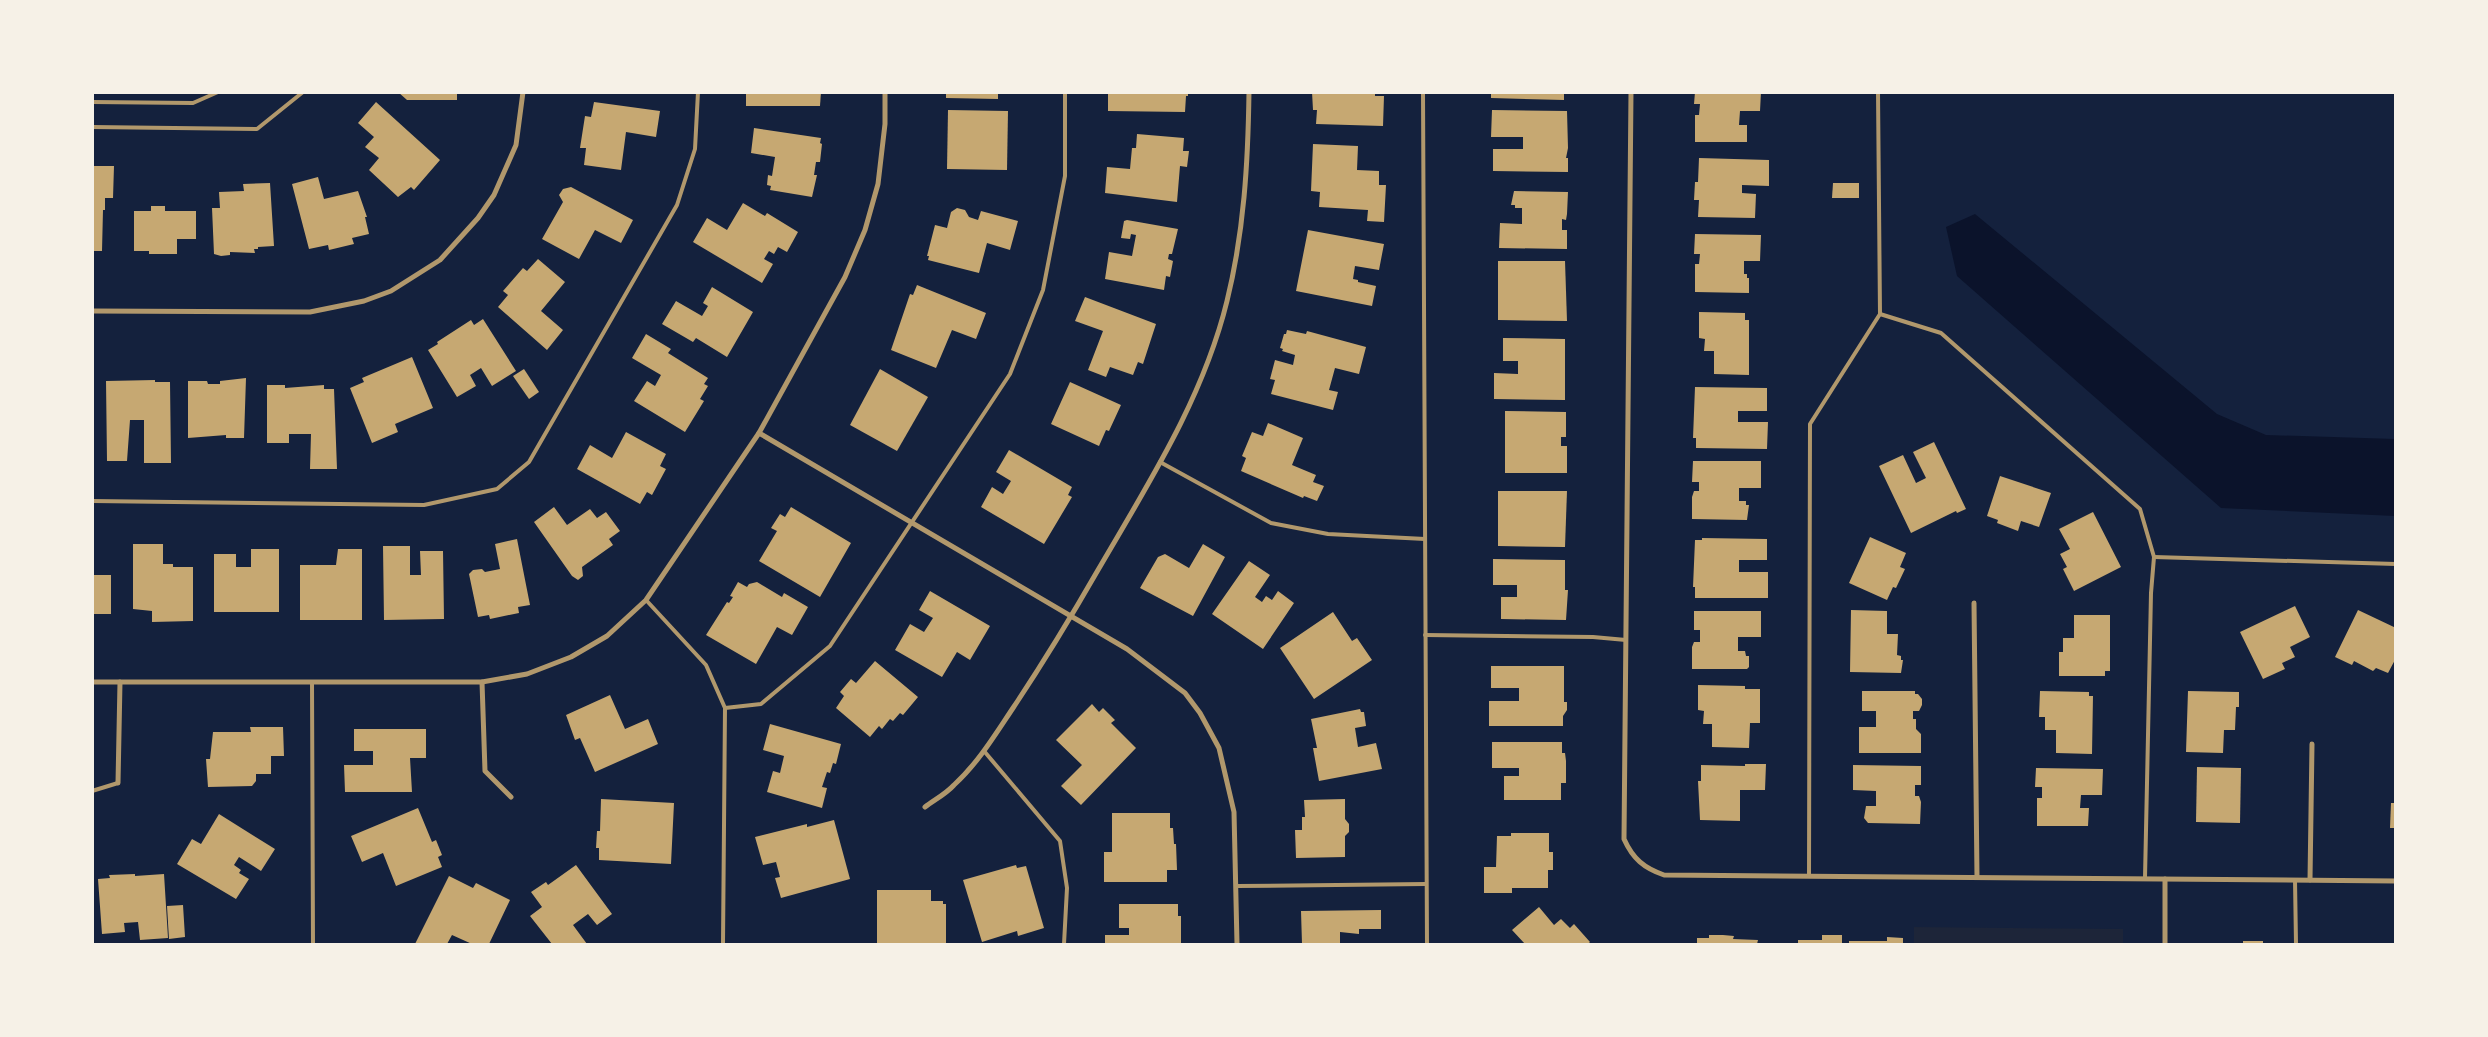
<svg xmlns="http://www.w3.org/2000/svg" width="2488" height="1037" font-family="'Zilla Slab',serif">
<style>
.green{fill:#1d2539}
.water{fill:#0b132b}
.building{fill:#c6a872}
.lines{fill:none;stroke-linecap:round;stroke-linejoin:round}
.service{stroke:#b1986c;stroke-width:4}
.minor{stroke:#b1986c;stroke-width:5}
</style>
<rect width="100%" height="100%" fill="#14213d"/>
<path class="green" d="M1914,927L2123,929V944H1914Z"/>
<path class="water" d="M1975,214L2217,414L2266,435L2395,439V516L2221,508L1957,276L1946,227Z"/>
<g class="building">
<path d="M398,92H457V100H407Z"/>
<path d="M746,92H821L820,106H746Z"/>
<path d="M946,92H998V99L946,98Z"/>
<path d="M1108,92H1188V96H1186L1185,112L1108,111Z"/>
<path d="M1312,92H1375V96H1384L1383,126L1316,124L1317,110H1313Z"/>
<path d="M1491,92H1564V100L1491,98Z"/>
<path d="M1695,92H1761L1760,111H1740L1739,125H1747V142H1695V115H1699L1700,104H1694Z"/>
<path d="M376,102L440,160L414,190L411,187L398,197L369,170L379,158L365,147L374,137L358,123Z"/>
<path d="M594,102L660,111L656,137L626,132L621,170L584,165L586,148H580L585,116L591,117Z"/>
<path d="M948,110L1008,111L1007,170L947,169Z"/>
<path d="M1492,110L1567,111L1568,148L1566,158H1568V172L1493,171V149H1523V137H1491Z"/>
<path d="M754,128L821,138L820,143L822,144L820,162H816L814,175H817L812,197L770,190L771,186L767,185L768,175L772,176L775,157L751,153Z"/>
<path d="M1137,134L1184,138L1183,151H1189L1187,167L1180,166L1177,202L1105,193L1107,167L1130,169L1132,148H1136Z"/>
<path d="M1313,144L1358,146L1357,170L1379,171V185H1386L1384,222L1367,221L1368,210L1319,207L1320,192L1311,191Z"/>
<path d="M1699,158L1769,160V186L1742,185V193L1756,194L1755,218L1698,217L1699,200H1694L1695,182H1698Z"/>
<path d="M92,166H114L113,198H105V210H103L102,251H92Z"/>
<path d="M318,177L324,199L358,191L367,217H365L369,234L352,238L354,244L329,250L328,245L309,249L292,184Z"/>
<path d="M270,183L274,246L258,247V249H254L255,253L230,252V255L221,256L214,254L212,208H220L219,192L244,191L243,184Z"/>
<path d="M1833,183H1859V198H1832Z"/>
<path d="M571,187L633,220L621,243L595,230L579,259L542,239L563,202L559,195L563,189Z"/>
<path d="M1514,191L1568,192L1567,214L1566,220L1562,219V230H1567V249L1499,248L1500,223L1522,224V208H1515V205H1511Z"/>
<path d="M743,203L765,216L767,213L798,232L787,252L778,247L774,254L769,251L764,259L773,264L762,283L693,242L707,218L727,230Z"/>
<path d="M151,206H165V211H196V239H177V254H149V251H134V211H151Z"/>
<path d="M957,208L965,210L969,217L978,220L981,211L1018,221L1010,250L987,243L979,273L928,260L929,256H927L935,225L947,228L951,212Z"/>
<path d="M1127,220L1178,229L1172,254H1169L1168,259L1173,261L1170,277L1166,276L1164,290L1105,279L1109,252L1132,256L1136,235L1131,234L1130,239L1121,238L1124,221Z"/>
<path d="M1308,230L1384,244L1379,270L1355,266L1353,279L1358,280V282L1376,286L1372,306L1296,291Z"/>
<path d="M1695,234L1761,235L1760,261H1744V274H1747V278H1749V293L1695,292V264H1699L1700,254H1694Z"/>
<path d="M538,259L565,282L541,311L563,330L547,350L498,307L508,295L503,291L523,268L527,271Z"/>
<path d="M1498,261H1565L1567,321L1498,320Z"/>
<path d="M917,285L986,313L976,339L952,330L936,368L891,350L910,294L913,295Z"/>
<path d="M712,287L753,312L727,357L696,338L693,342L662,324L676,301L702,316L708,306L703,303Z"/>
<path d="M1085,297L1156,324L1143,364L1138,362L1133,375L1110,367L1106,377L1088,370L1103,331L1075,321Z"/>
<path d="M1699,312L1745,313V320H1749V375L1714,374V351H1704L1705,339L1699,338Z"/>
<path d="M483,319L516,371L492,386L481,368L470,375L476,386L457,397L428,350L438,344L437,342L471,320L474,325Z"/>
<path d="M1287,330L1306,334L1307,331L1366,347L1359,374L1335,368L1329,390L1338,392L1333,410L1271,394L1275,380L1270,379L1275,360L1293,365L1295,355L1282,351L1283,349L1280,348L1284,334H1286Z"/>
<path d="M646,334L671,349L668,353L708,378L704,384L708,386L700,399L704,401L685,432L634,401L647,381L655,386L661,375L632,358Z"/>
<path d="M1503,338L1565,339V400L1494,399V373L1518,374V361H1503Z"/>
<path d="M412,357L433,408L395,424L398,432L372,443L350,388L364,382L362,378Z"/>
<path d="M524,369L539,392L529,399L513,376Z"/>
<path d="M880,369L928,397L897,451L850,425Z"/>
<path d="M246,378L244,438H226V435L188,438V381H207L208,384H220V381Z"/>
<path d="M155,380V382H170L171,463H144V420H130L127,461H107L106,381Z"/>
<path d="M1070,382L1121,405L1109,431L1106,430L1099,446L1051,424Z"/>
<path d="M267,385H285V388L324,385V389H334L337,469H310L311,434H289V443H267Z"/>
<path d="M1695,387L1767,388V411H1738V422H1768L1767,449L1696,448V438H1693Z"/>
<path d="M1505,411L1566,412V437H1561V446H1567V473H1505Z"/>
<path d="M1268,423L1303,438L1292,465L1316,475L1313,482L1324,486L1317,501L1304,496L1303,498L1241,471L1246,458L1242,456L1252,432L1263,436Z"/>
<path d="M626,432L666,454L660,466L666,469L652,495L647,492L640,504L577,469L590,445L612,458Z"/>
<path d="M1934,442L1966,509L1957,513L1956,511L1911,533L1879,466L1903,455L1916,483L1926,478L1913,452Z"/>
<path d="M1009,450L1072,487L1068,495L1072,497L1044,544L981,507L992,487L1003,494L1011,481L996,472Z"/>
<path d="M1693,461H1761V488H1739V501H1746V505H1749L1747,520L1692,519V497L1694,491H1699V482H1692Z"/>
<path d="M2000,476L2051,493L2039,527L2021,521L2018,531L1997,523L1998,520L1987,516Z"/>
<path d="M1498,491H1567L1565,547L1498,546Z"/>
<path d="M554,507L567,525L590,509L597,518L606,512L620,531L609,539L613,545L582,567L583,576L578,580L572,576L534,522Z"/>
<path d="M791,507L851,543L820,597L759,561L777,531L771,528L780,514L785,517Z"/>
<path d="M2093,512L2121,567L2074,591L2063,569L2067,567L2060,554L2070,549L2059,529Z"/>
<path d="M1870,537L1906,553L1900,567L1905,569L1896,588L1893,587L1887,600L1849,583Z"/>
<path d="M1702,538L1767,539V560H1739V572H1768V598H1695V587H1693L1695,540H1702Z"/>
<path d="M517,539L530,605L518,607L519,613L490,619L489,615L478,617L469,574L473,570L482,569L485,572L500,569L495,544Z"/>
<path d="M133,544H163V564H173V567H193V621L152,622V611L133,609Z"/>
<path d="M1203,544L1225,557L1193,616L1140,588L1158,557L1165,554L1189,568Z"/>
<path d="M383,546H410V575H421L420,551H443L444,619L384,620Z"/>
<path d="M251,549H279V612H214V554H236V567H251Z"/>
<path d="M338,549H362V620H300V565H336Z"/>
<path d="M1493,559L1565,560V590H1568L1566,620L1501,619V597H1517V585H1493Z"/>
<path d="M1249,561L1270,575L1255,597L1262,602L1266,596L1272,600L1278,591L1294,603L1263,649L1212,614Z"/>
<rect x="92" y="575" width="19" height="39"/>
<path d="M738,582L747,587L749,584L757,582L782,597L784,593L808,607L792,635L777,627L756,664L706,635L727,602L729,603L733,597L730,596Z"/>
<path d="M930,591L990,626L970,660L957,652L942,677L895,650L910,624L924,632L933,618L919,610Z"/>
<path d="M2295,606L2310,637L2290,647L2295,657L2282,663L2285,669L2263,679L2240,632Z"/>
<path d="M1851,610L1887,611V634H1898L1897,655L1901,656V660H1903L1901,673L1850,672Z"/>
<path d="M2358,610L2396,628V658L2388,673L2376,668L2373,671L2354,661L2352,665L2335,657Z"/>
<path d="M1694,611H1761V637H1738V651H1745L1746,656H1749V667L1747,669H1692V647L1694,642H1700V630H1694Z"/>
<path d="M1333,612L1352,641L1357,638L1372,660L1314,699L1280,648Z"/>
<path d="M2074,615H2110V671H2105V676H2059V652H2063V638H2074Z"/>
<path d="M875,661L918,697L903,715L900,713L893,721L890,719L882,729L879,726L870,737L836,708L844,696L840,692L851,679L856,683Z"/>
<path d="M1491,666H1564V702H1567V710L1563,716V726H1489V701H1519V688H1491Z"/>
<path d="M1698,685L1745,686V689H1760V723H1750L1749,748L1712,747V724H1703L1704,711L1698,710Z"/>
<path d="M1862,691H1915V694H1918L1922,699V705L1919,711H1913V719H1916V729L1921,734V753H1859V727H1876V711H1862Z"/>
<path d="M2040,691L2089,692V696H2093L2092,754L2056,753V730H2045V717H2039Z"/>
<path d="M2188,691L2239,692V707H2236L2235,730H2224L2223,753L2186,752Z"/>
<path d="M610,695L625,729L648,719L658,744L595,772L580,738L575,740L566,715Z"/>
<path d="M1092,704L1099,712L1103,708L1115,720L1111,723L1136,748L1081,805L1061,786L1082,765L1056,740Z"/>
<path d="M1360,709L1361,712H1364L1366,726L1355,728L1358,747L1376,743L1382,769L1319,781L1313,748H1317L1311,719Z"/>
<path d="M770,724L841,744L836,764L833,763L830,773L827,772L822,787L827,788L822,808L767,792L773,771L780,773L784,756L763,750Z"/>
<path d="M250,727H283L284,756H271V774H256V781L252,786L208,787L206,759H210L213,732H251Z"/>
<path d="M354,729H426V758H410L412,792H345L344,765H373V751H354Z"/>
<path d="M1492,742H1562V753H1565L1566,761V783H1561V800H1504V776H1519V768H1492Z"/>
<path d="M1745,764H1766L1765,790H1740V821L1700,820L1698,781H1701V765L1745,766Z"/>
<path d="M1853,765L1921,766V785H1915V796H1919L1921,802L1920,824L1868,823L1864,818L1866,806H1876V791L1853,790Z"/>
<path d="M2197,767L2241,768L2240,823L2196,822Z"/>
<path d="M2036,768L2103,769L2102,795H2081L2080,808H2089L2088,826H2037V798H2042V787H2035Z"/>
<path d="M601,799L674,803L671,864L599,860V848H596L597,831H600Z"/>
<path d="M1345,799V819L1349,824V832L1345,836V857L1296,858L1295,830H1302V817H1305L1304,800Z"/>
<path d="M2391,803H2396V828H2390Z"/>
<path d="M418,808L432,842L436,840L442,855L438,857L442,867L396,886L383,853L362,862L351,836Z"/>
<path d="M1112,813H1170V828H1173L1174,844H1176L1177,870H1167V882H1104V852H1112Z"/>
<path d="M219,814L275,849L261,871L239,857L234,865L241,870L239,873L249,879L236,899L177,864L192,839L201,844Z"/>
<path d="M834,820L850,879L781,898L775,878L780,877L776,862L763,865L755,837L807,824V827Z"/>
<path d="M1511,833H1549V852H1553V870H1548V888H1512V893H1484V867H1496L1497,836H1511Z"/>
<path d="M576,865L612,914L597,925L588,914L573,925L587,944H552L530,916L542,907L531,892L546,882L548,885Z"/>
<path d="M1016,865L1017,868L1026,866L1044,928L1018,936L1017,931L982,942L963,880Z"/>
<path d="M135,874V876L164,874L168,938L140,940L138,922L124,923L125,932L102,934L98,879L110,878L109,875Z"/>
<path d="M449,876L473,888L476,883L510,900L489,944H472L452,935L447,944H415Z"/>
<path d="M877,890H931V901H943V904H946V944H877Z"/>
<path d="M1119,904H1178V916H1181V944H1105V935H1129V928H1119Z"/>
<path d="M183,905L185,937L169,939L167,906Z"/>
<path d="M1539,907L1554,925L1561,919L1570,928L1574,924L1590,942L1588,944H1525L1512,930Z"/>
<path d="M1381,910V929H1359V934L1340,932V944H1302L1301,911Z"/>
<path d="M1709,935H1723L1734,936L1733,939L1758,940L1757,944H1697V938H1709Z"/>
<path d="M1822,935H1842V944H1798V940H1822Z"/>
<path d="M1887,937L1903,938V944H1849V941H1887Z"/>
<rect x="2243" y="941" width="20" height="3"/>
</g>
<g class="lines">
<g class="service">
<path d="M1423,92L1427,944"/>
<path d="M92,102L193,103L218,92"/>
<path d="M92,127L257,129L303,92"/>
<path d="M1880,314L1941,333L2140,509L2154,557L2151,593L2145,878"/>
<path d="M1160,462L1271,523L1328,534L1425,539"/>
<path d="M92,501L424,505L497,489L529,462L677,205L695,149L698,92"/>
<path d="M2154,557L2396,564"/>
<path d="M646,600L706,665L725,708L723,944"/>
<path d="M1425,635L1593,637L1626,640"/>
<path d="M312,682L313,944"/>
<path d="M725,708L761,704L830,646L1010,374L1043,290L1065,176V92"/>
<path d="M984,751L1060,841L1067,888L1064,944"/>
<path d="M92,791L118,783"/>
<path d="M1809,876L1810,424L1880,314L1878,92"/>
<path d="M2295,880L2296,944"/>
<path d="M1237,886L1426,884"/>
</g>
<g class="minor">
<path d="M1631,92L1624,839C1633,859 1644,868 1664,875L2396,881"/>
<path d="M92,311L310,312L364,301L391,291L440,260L478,218L494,195L516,145L523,92"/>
<path d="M759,433L1127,649L1185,693L1200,713L1219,748L1234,812L1237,944"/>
<path d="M1974,603L1977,877"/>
<path d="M92,682H482L527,674L571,657L607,636L646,600L759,433L845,277L865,230L878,184L885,124V92"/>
<path d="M482,682L485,771L511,797"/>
<path d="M118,783L120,682"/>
<path d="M925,807C934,800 946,794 954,785C978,763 995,735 1013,708C1043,663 1071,617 1098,570C1148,484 1203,399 1227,301C1244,232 1248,163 1249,92"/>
<path d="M2310,880L2312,744"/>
<path d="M2165,944V879"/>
</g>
</g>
<rect width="2488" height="1037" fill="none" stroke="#f6f1e7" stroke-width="188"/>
</svg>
